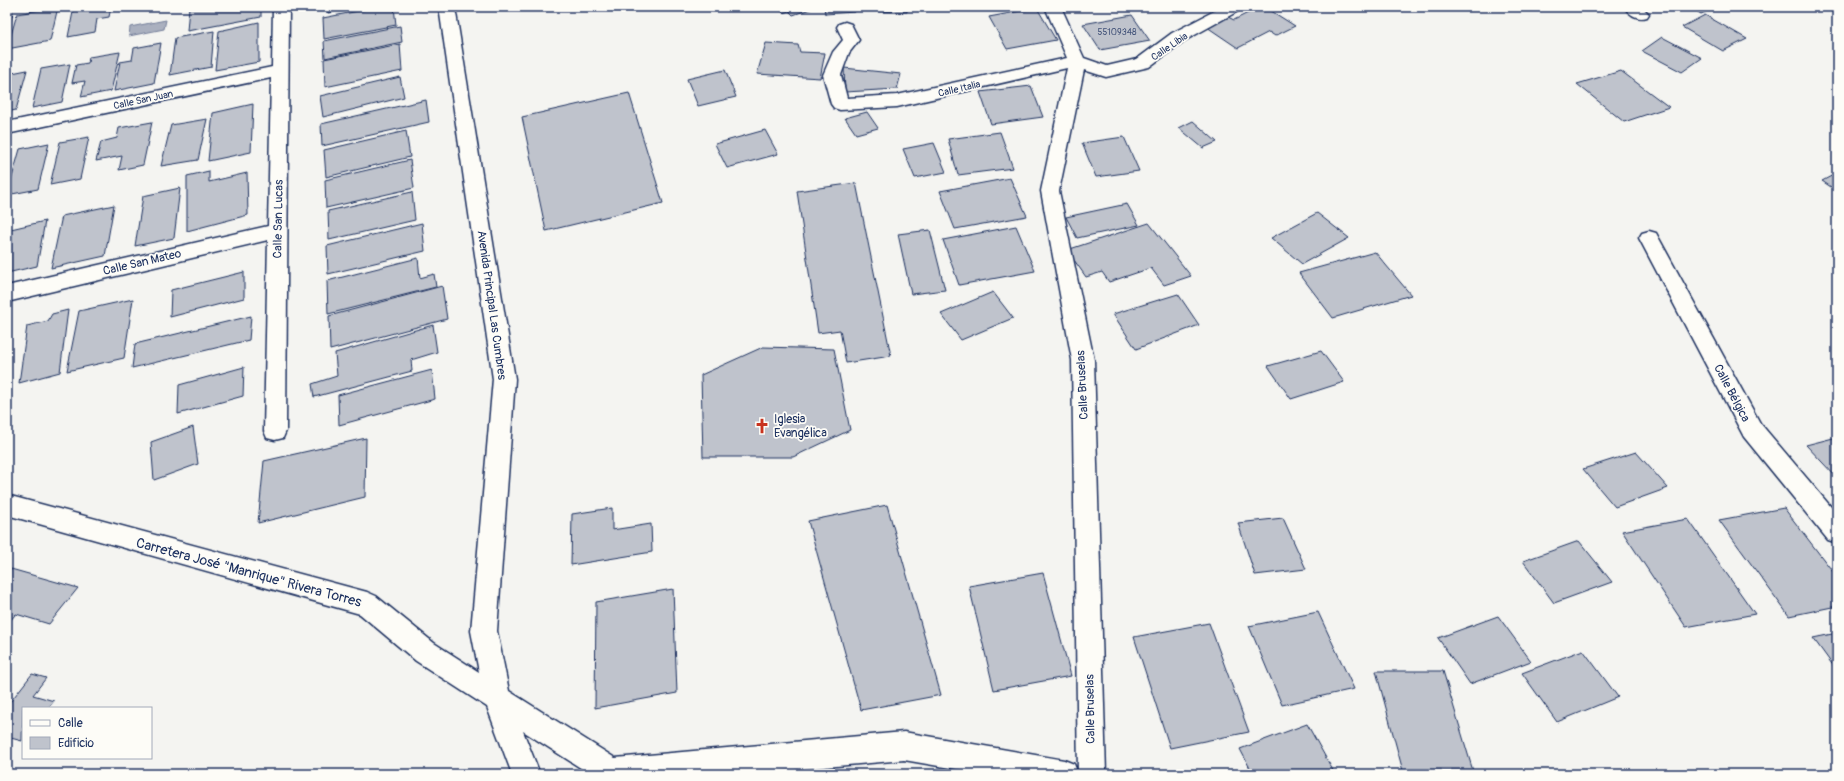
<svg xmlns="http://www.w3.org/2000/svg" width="1844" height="781" font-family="Pangolin,sans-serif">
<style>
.water{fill:#aab0bf;stroke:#717c98}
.building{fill:#bfc3cc;stroke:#1b2f5e}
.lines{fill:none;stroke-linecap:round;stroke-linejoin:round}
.minor-casing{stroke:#1b2f5e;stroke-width:3}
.minor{fill:#fdfcf7;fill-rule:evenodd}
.labels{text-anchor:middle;stroke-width:3.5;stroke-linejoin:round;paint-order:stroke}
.far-number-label{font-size:9px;fill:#44547a}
.far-street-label{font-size:10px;fill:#1b2f5e;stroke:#fdfcf7}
.street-label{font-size:12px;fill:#1b2f5e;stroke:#fdfcf7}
.poi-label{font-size:12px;fill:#1b2f5e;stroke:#fdfcf7;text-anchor:start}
.near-street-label{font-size:14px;fill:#1b2f5e;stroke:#fdfcf7}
</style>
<rect width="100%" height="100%" fill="#f4f4f1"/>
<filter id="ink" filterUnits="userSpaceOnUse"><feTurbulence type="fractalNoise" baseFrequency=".025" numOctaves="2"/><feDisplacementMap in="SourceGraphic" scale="8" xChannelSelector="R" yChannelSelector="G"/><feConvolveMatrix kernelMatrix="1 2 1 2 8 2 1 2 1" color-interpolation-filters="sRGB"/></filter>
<g filter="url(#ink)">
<path class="water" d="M166,20L164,29L129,36L130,27Z"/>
<g class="building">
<path d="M58,7L50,41L7,49L17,14Z"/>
<path d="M74,7H111L109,17L97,19L95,32L68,37Z"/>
<path d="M189,7H261V17L187,31Z"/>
<path d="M327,7H356L328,13Z"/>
<path d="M379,7H394L396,25L324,39L323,18Z"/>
<path d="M778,7H816L793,15L789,11L783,13Z"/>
<path d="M824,7H854L855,12L825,14Z"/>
<path d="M869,7H907V12L869,11Z"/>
<path d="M1260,7H1265L1295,26L1275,36L1269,32L1238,48L1207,27L1228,17L1234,20Z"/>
<path d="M1690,7H1716L1701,14Z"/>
<path d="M1037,8L1056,40L1007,49L989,17Z"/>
<path d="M13,12L7,35V13Z"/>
<path d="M1132,15L1150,41L1100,50L1083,24Z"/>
<path d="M1705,15L1747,39L1723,51L1682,27Z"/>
<path d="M259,22V62L215,70L219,31Z"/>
<path d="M400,26L402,42L325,58L324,41Z"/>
<path d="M214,31L211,67L170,75L175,38Z"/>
<path d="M1662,37L1702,58L1682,72L1642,51Z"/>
<path d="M161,43L154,83L114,91L120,62L132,60L134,48Z"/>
<path d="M766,43L798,45L800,52L825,53L820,78L757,74Z"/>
<path d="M400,44L402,71L325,87L324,59Z"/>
<path d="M120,52L111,91L81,97L85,81L72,83L76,65L88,63L89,57Z"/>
<path d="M70,64L62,102L32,108L41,69Z"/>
<path d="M844,68L901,74L897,89L845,92Z"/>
<path d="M27,70L16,110L7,112V74Z"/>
<path d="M725,70L736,97L698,106L687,79Z"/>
<path d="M1621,71L1669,107L1624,122L1577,84Z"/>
<path d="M400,77L404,97L323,117L320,96Z"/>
<path d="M1031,86L1043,117L991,124L980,92Z"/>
<path d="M629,93L663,203L546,231L522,117Z"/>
<path d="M426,100L429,122L322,146L321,124Z"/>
<path d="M253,104L251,152L208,161L213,113Z"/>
<path d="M867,112L878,128L856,134L845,118Z"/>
<path d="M207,119L198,160L161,166L171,125Z"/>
<path d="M1193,121L1217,142L1203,148L1179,128Z"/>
<path d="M152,122L143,165L119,170L122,156L96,161L101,142L117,138L119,128Z"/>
<path d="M765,130L778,154L727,168L715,144Z"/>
<path d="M406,131L410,157L326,177L324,150Z"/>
<path d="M1000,132L1013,168L958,175L948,139Z"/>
<path d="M89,137L80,179L50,185L60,142Z"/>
<path d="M1124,137L1139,171L1096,177L1082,143Z"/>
<path d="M49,143L38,189L7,195L20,149Z"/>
<path d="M934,143L946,172L915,178L903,149Z"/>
<path d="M410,160L414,188L326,208L325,180Z"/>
<path d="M209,171V182L247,173L248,215L187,231V176Z"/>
<path d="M1837,173V191L1822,181Z"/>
<path d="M1010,178L1027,216L955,229L940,191Z"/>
<path d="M856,183L891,356L846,363L840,330L818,333L797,191Z"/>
<path d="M180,188L174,238L135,246L143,196Z"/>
<path d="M412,192L415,220L329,240L328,211Z"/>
<path d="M1127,204L1139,225L1077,238L1066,217Z"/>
<path d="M114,205L105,256L51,268L62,216Z"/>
<path d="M1317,213L1349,238L1302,264L1271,238Z"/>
<path d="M45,221L37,266L7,273V248L11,229Z"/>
<path d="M422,223L425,251L328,274L327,246Z"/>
<path d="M1149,223L1191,276L1164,285L1151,268L1109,282L1102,272L1086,277L1067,250Z"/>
<path d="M1016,226L1035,271L959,285L943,240Z"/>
<path d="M930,230L945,290L911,294L898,234Z"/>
<path d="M1375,252L1411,295L1333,318L1299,273Z"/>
<path d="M418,258L420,278L434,274L436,287L328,314L327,281Z"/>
<path d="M244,272V298L170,317L171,290Z"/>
<path d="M442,286L447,319L330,350L329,316Z"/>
<path d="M993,292L1013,318L961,340L941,314Z"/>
<path d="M1178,294L1199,325L1136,349L1113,314Z"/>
<path d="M133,299L124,358L67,371L79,311Z"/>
<path d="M68,310L60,372L19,383L27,326L48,321L52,314Z"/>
<path d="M251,316L249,340L132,368L135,344Z"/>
<path d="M433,325L437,352L411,360L412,371L314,397L312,384L337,376L335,353Z"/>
<path d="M763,347L834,349L850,430L793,457H703L701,375Z"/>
<path d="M1321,351L1344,382L1291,399L1268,366Z"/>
<path d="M244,367L243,396L178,414L179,385Z"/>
<path d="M432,370L435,399L339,425L338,395Z"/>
<path d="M193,427L198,464L154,480L151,442Z"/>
<path d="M1837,437V478L1806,445Z"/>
<path d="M366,438L365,497L258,523L264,461Z"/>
<path d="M1636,452L1668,488L1615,507L1583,469Z"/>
<path d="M887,505L941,695L861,710L808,521Z"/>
<path d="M612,508V530L651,524L652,552L571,565L572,514Z"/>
<path d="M1784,508L1837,577V606L1789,616L1719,520Z"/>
<path d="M1283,518L1306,569L1255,575L1238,523Z"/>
<path d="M1688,519L1755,614L1686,627L1622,531Z"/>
<path d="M1579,541L1612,582L1554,603L1523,561Z"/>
<path d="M11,569L78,588L49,624L16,614L7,624V574Z"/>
<path d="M1043,573L1071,676L994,690L969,586Z"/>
<path d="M673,589L677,693L595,708L596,602Z"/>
<path d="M1318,612L1354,689L1282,705L1249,626Z"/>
<path d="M1498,616L1531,661L1470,684L1438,638Z"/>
<path d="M1209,623L1249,732L1170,748L1134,637Z"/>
<path d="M1837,633V671L1813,638Z"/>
<path d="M1583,650L1618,697L1557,722L1522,673Z"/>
<path d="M1376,671H1443L1473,771H1403Z"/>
<path d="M32,674L46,678L33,695L54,701L48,708H23L22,741L7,737V706Z"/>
<path d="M1307,724L1335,774H1253L1240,749Z"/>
</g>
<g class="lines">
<g class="minor-casing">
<g id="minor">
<path d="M273,7H289L286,431L283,438L275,440L267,438L264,431L268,240L7,302V286L268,226L271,78L7,134V122L272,67Z"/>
<path d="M439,7H455L515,379L497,631L509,691L615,758L904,732L1064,760L1074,764L1078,774L1072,360L1041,191L1067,68L897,107L840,110L834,108L831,104L823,75L833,52L843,40L837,27L839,24L845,22L851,24L859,40L849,53L841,75L847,98L897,95L1067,58L1045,7H1061L1084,58L1107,66L1137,59L1172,33L1222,7H1242L1240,10L1184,41L1149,67L1106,77L1084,70L1059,191L1094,360L1106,774H985L904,760L746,774H590L523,731L540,774H512L487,707L416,661L360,614L7,515V495L367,592L376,596L434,643L479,672L471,631L493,379Z"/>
<path d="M1624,7H1642L1649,14L1647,17C1637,20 1630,15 1624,7Z"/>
<path d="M1649,231L1656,233L1760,423L1837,514V543L1828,540L1744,437L1639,238L1642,233Z"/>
</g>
</g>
<use href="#minor" class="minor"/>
</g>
</g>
<defs>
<g id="church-bare" transform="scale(1.2)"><path d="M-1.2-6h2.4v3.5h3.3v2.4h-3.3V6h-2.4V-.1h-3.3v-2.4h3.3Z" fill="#c8321e" stroke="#fdfcf7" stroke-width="2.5" paint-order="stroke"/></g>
</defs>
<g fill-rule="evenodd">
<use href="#church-bare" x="762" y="426"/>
</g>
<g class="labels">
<g class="far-number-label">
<text x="1117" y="35">55109348</text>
</g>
<g class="far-street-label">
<text transform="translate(1169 46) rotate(-34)" y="4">Calle Libia</text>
<text transform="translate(959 88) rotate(-13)" y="4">Calle Italia</text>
<text transform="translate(143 99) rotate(-12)" y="4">Calle San Juan</text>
</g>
<g class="street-label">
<text transform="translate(278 219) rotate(-89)" y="4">Calle San Lucas</text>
<text transform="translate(142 262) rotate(-13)" y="4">Calle San Mateo</text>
<text transform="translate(492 305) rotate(82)" y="4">Avenida Principal Las Cumbres</text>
<text transform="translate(1082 385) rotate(-93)" y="4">Calle Bruselas</text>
<text transform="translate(1732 393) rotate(62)" y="4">Calle Bélgica</text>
<text transform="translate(1090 709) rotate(-91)" y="4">Calle Bruselas</text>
</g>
<g class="poi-label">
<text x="774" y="423">Iglesia<tspan x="774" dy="14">Evangélica</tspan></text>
</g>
<g class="near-street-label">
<text transform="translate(249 572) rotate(15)" y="5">Carretera José "Manrique" Rivera Torres</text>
</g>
</g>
<rect width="1844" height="781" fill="none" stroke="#fdfcf7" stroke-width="24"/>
<rect x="12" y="12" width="1820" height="757" fill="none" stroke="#1b2f5e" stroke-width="1.5" filter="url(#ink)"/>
<rect x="22" y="707" width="130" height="52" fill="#fdfcf7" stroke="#a3aaba"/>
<rect x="30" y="720" width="20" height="6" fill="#fdfcf7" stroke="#a3aaba"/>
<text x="58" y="727" font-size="12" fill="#1b2f5e">Calle</text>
<rect x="30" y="737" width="20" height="12" fill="#bfc3cc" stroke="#a3aaba"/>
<text x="58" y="747" font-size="12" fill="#1b2f5e">Edificio</text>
</svg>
